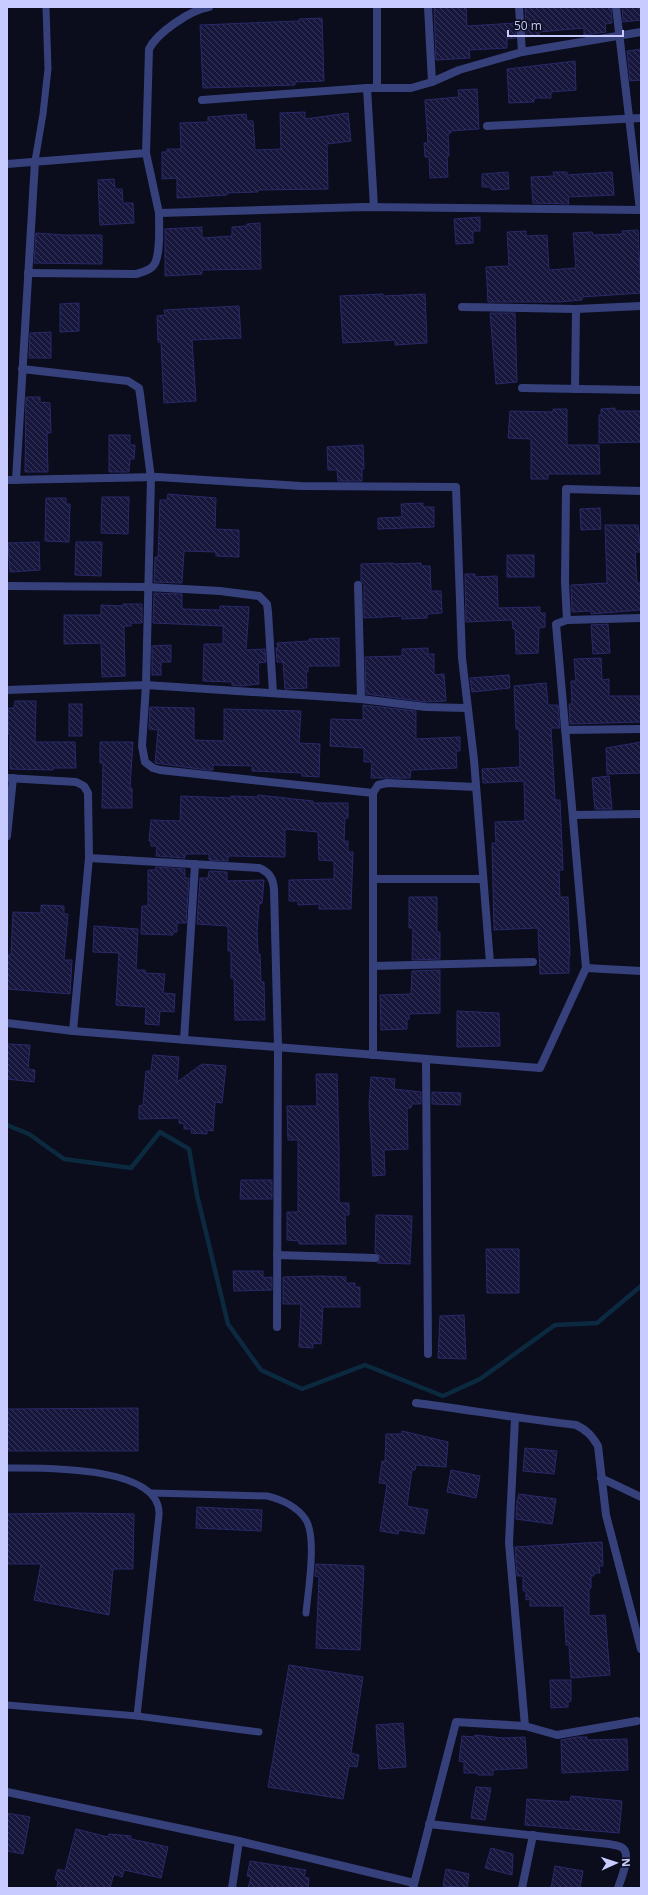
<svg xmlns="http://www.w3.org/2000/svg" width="648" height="1895" font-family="'Open Sans',sans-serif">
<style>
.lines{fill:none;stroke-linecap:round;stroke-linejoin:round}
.stream{stroke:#0b2a40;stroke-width:4.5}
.building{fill:url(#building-back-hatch);stroke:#292969}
.lane{stroke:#36417c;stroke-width:7}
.street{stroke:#36417c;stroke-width:8}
</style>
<defs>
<pattern id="building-back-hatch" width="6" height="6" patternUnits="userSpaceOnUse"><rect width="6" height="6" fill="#17173d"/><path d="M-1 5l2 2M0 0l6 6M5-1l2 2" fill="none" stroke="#37375a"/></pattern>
</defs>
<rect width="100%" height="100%" fill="#0b0c1c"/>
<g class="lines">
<path class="stream" d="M7,1125L29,1134L64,1159L131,1168L160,1132L189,1149L197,1195L228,1324L261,1370L302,1389L365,1365L443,1396L480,1379L555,1325L597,1323L641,1286"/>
</g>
<g class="building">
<path d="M434,7H466L467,26L515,23L516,38L507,39V48L469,50L470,58L436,60Z"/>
<path d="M525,7H611L612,23L605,24L606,32L599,33L584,35V28L539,32V35L526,37Z"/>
<path d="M622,7H641V20L623,22Z"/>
<path d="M322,18L324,81L295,82V85L203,88L200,25L299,21V19Z"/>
<path d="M641,49V80L630,81L627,51Z"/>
<path d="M575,61L576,90L551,92V98H534V102L509,103L507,69Z"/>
<path d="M477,89L479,129L450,131L451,133H448L449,156H447L448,177L430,178L429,157H425L424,143H428L425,100L459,97L458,90Z"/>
<path d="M305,112V119L348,113L351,141L327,144L328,189L258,190V192L227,193V195L177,198V178L162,179V152H167V149H181L180,123L208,122V117L246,114L247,121H253L255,150L281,149L280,113Z"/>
<path d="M508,172L509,189L492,190L491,187H482V174Z"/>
<path d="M553,172H567V175L612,172L614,195L568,197L569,204L533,203L531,177L554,176Z"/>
<path d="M114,179L115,189H122L123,203H133L134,223L100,225L98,180Z"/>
<path d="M480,217V231H473V243L456,244L454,219Z"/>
<path d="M260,223L261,269L202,270V274L165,276V229L202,227V238L232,236V227L247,226V224Z"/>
<path d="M638,230L641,293L582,297V300L559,302H488L486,267L509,266L507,232L526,231V236L547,235L549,270L576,268L573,233L592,232L593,235L623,234L622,231Z"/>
<path d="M36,233L64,235H102V264L34,263Z"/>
<path d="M383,294V296L425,294L427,343L395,345V340L343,343L340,296Z"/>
<path d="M79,303V331L60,332V304Z"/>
<path d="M239,306L241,338L192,340L196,401L164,403L161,342H158L157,316L165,315L164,310Z"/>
<path d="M490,313H515L517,382L496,384Z"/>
<path d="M51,332V358H29L30,333Z"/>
<path d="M26,397H40V402L50,403L51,433H47L48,472H25Z"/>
<path d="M615,408V411H641V442L599,443V415H601V409Z"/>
<path d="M553,409H567V445H599L600,474H548V479H531V439L508,438L510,411L553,412Z"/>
<path d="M109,435H130V445H135L134,459H130L129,472H109Z"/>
<path d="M363,445L364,469H362V481H338L337,470H328L327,447Z"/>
<path d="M168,494L216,498L215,529L239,530V557L216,556V552L184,551L182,583L154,582L155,557H158L160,500H167Z"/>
<path d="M102,497H129L128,534L101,533Z"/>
<path d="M46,498H66V504H70L69,542L45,541Z"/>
<path d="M423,503V507H434V527L378,529V518L402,517L401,504Z"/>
<path d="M600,508L601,529L581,530L580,509Z"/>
<path d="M605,525H638L641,552H635L637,583H641V610L591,614V611L572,612L571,585L607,583Z"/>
<path d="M39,542L40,570L10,572L8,543Z"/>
<path d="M76,542H102L101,576L75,575Z"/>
<rect x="507" y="555" width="27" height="22"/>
<path d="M394,563V564L421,563V566H430L431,591H441L442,613L427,614V618L402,619V616L364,618V585L361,581V564Z"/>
<path d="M465,574H475V577L497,576L498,608L540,607V613H545V627L539,628L538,653L516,654L515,629H513L512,620L466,622Z"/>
<path d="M154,593L182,594V609L220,610V606L249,607L246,650L265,649L266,662L258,663L259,684L240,686L232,685V682L203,681L204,644H223V626L153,623Z"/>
<path d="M123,604H142V623H131V626H124L125,676L102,677L101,643L64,644V615H101V605L123,606Z"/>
<path d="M608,624L610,653L593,654L591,625Z"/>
<path d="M339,638V666H308V672H306L307,688L285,689L283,662H277L276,648H278L277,643L309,641V639Z"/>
<path d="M171,645V662H161V675H152V646Z"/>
<path d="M428,648V654H434V675L444,674L446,701L426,702L366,694L365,657L402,656V649Z"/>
<path d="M601,658L602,680L609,679V696H641V722L570,724L569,704H572L571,681H576L574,659Z"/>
<path d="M509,675L510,688L472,692L470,678Z"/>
<path d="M546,683L548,705H558L560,728H551L555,800H560L563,870H559L560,897H568L570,956H569V973L540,974L538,928L494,930L492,843H496L495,822L525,821L524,781L483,783L482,769L520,767L519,729H516L514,686Z"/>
<path d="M15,701H36L35,742H75L76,768H53V770L10,769V734H8V708H14Z"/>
<rect x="69" y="704" width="13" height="32"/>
<path d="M363,705L416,711V739L460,737V751H456L457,768L411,770L410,778H371L372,762H364V748L330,746L331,719L363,720Z"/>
<path d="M150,707L194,708V740L224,741V709L301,711L299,743L320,744L319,777L302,776V773L252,771V766L213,765V770H207L155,763L158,730L149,729Z"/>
<path d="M100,742H133L130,788H132V808H102L103,763H100Z"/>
<path d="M641,742V773L607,774L606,748Z"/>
<path d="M609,776L612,809H595L592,778Z"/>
<path d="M258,795L313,801V803H348V818H345L344,841H348V852H353L351,909H319V904L298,905V901H289V880L334,879V861L319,860L318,832L285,829V857L228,856V861L209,860V854H185V858L156,856L157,846H151V841H149L151,820L180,821L181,796L231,798V796L258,797Z"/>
<path d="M156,867L185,869V878H189L186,923H177V932H173V935L141,934L142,906H148V870H155Z"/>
<path d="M209,871L227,872V881L264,880L262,903L259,904L257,932L258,954H260L261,982H264L265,1020H235L234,978H231V951H228V926L197,924L200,878H208Z"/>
<path d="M409,897H437V932H440V959L412,960L413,928H409Z"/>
<path d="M41,905L64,906V914H68L64,960H72L70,994L7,989V955H11L13,912L41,913Z"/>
<path d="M94,926L138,929L136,970H145V973L165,974L163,993L175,994L174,1012L160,1011L159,1025L145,1024L146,1007L116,1005L119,953L93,952Z"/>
<path d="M440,970V1013L409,1014V1019H407V1029L381,1030L380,995L411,994L412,971Z"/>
<path d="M457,1011L499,1013L500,1046L457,1047Z"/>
<path d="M7,1044L30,1045L28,1069L35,1070L34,1082L7,1079Z"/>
<path d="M153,1055L179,1057L177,1082L202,1064L226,1066L222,1103L215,1102L213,1131L207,1130V1134L191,1133L192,1129H184V1124L179,1123V1118L139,1119V1106L143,1105L146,1071H151Z"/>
<path d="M316,1074H337L339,1147V1203H349V1215H345L346,1244H299V1241L287,1240V1212H298V1140H288L287,1106H317Z"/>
<path d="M371,1077L395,1079L394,1089L421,1092V1104H412L411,1108H407L408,1149L384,1150L385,1175L373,1176L369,1104Z"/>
<path d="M432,1092L461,1093L460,1105L432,1104Z"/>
<path d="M241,1180H272V1199H240Z"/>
<path d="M376,1215L412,1216L410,1264L377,1263L380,1258L378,1254L375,1252Z"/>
<path d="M486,1249H519V1293H487Z"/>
<path d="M233,1271H263V1278L272,1277V1290L234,1291Z"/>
<path d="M322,1276L346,1277V1283H355V1287H360V1307H323L321,1344L313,1343V1348L299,1347L301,1304H283V1277Z"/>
<path d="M464,1315L466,1359L438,1358L440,1316Z"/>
<path d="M138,1408V1451H7V1409Z"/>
<path d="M402,1431L448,1442L446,1467L416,1465L415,1470H412L407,1506L428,1510L424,1534L399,1530L398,1534L380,1531L387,1484L379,1483L382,1461L385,1462L386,1434H402Z"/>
<path d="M525,1448L557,1451L554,1474L523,1471Z"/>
<path d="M451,1470L480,1476L476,1498L447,1492Z"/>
<path d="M519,1494L556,1499L552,1524L516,1519L517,1501Z"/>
<path d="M197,1507L262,1510L261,1531L196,1528Z"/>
<path d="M76,1513L134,1514L133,1569H113L109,1615L34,1600L41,1564H7V1514Z"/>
<path d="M602,1542L603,1566H599L600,1573H594V1576H591V1588L589,1589V1616L605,1615L610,1675L571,1678L569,1645H566L564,1606H530V1599L526,1600V1591H523V1576H517L515,1547Z"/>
<path d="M316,1564L364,1566L360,1650L316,1648L319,1577L315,1576Z"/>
<path d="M289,1665L363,1677L351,1753L359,1755L357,1767L349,1766L343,1799L268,1787Z"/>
<path d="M550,1680H571V1701L568,1702V1707L551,1708Z"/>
<path d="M403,1723L406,1767L379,1769L376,1725Z"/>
<path d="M475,1735L503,1738L525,1737L527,1768L493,1770V1775H478V1773H464V1762L459,1761L462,1736L474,1737Z"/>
<path d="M577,1737H587V1740L627,1739L628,1770L562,1773L561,1740Z"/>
<path d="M476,1787L491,1788L485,1820L471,1818Z"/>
<path d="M571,1796L622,1801L619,1833L525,1825L527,1799L570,1802Z"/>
<path d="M7,1813L30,1817L23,1854L7,1851Z"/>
<path d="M76,1829L108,1837L109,1834L131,1836V1839L168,1847L161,1878L124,1870L122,1877L114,1874L110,1888H57L58,1881L55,1879L58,1869L65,1871Z"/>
<path d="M491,1848L513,1854L512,1875L485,1868Z"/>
<path d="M250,1861L306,1870L304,1877L309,1878L308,1888H248L251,1877L247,1876Z"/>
<path d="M555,1866L583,1871L580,1888H551Z"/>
<path d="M446,1869L469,1874L467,1888L443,1886Z"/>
</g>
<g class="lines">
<g class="lane">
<path d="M35,161L43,114L48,69L46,7"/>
<path d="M7,1468C41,1468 162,1465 159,1515L137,1716"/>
<path d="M152,1493L267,1496C281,1499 298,1507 306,1520C317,1538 308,1591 306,1613"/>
<path d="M7,1705L137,1716L259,1732"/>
</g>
<g class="street">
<path d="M377,7V87"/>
<path d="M428,7L432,82"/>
<path d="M519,7L522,52"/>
<path d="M616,7L640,210"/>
<path d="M367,88L374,207"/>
<path d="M202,100L367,88H411L432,82L459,70L522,52L641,32"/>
<path d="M487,126L641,118"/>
<path d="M146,153L159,213L364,207L641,210"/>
<path d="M7,164L146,153L149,49C157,33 190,10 209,7"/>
<path d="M28,273L136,274C142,272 149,271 153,266C161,258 159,225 159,213"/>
<path d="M462,307L576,309L641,306"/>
<path d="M22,369L128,381L139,388L140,394L151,478L146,685L142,746L145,762L153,768L160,770L373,793"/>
<path d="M522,388L641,390"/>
<path d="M575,389L576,309"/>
<path d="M7,480L158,477L301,486L456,487L462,658L474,760L490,963"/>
<path d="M16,480L35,161"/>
<path d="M358,585L361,699"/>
<path d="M7,586L147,587L220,591L259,596L267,604L268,612L273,693"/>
<path d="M567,620L565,582L566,489L641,491"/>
<path d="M7,690L146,685L361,699L426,707L466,708"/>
<path d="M565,730L641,729"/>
<path d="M7,778L76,782L84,786L88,793L89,858L73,1031"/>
<path d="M573,815L641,814"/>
<path d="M7,836L13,778"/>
<path d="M89,858L259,868C269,872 273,878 274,889L278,1047L277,1327"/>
<path d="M373,879H483"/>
<path d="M373,966L533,962"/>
<path d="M586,968L641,971"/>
<path d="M7,1023L73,1031L540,1068L586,968L556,624L567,620L641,618"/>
<path d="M184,1040L195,864"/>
<path d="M373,1055V793L378,785L387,783L476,787"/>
<path d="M426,1059L428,1354"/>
<path d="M277,1255L375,1258"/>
<path d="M416,1403C469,1410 523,1419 576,1425C587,1430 592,1436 598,1446L606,1515L641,1649"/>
<path d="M515,1418L509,1543L525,1726"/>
<path d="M601,1478L641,1497"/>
<path d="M7,1792L239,1841L414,1883"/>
<path d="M429,1824L609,1844C612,1845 618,1845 621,1847C633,1852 621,1879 618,1888"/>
<path d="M232,1888L239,1841"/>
<path d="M413,1888L456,1722L525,1726L557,1735L637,1721"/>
<path d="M522,1888L533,1835"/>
</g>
</g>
<rect width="648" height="1895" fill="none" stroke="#c7cbff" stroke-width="16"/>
<g transform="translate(616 1863) rotate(87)" stroke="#0b0c1c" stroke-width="3" paint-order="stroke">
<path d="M0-3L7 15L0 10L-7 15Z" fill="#c7cbff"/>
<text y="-6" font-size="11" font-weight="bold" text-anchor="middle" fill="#c7cbff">N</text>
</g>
<path d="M508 30v6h115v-6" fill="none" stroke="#c7cbff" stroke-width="2"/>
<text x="514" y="30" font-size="12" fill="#c7cbff" stroke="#0b0c1c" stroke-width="3" paint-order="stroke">50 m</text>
</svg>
